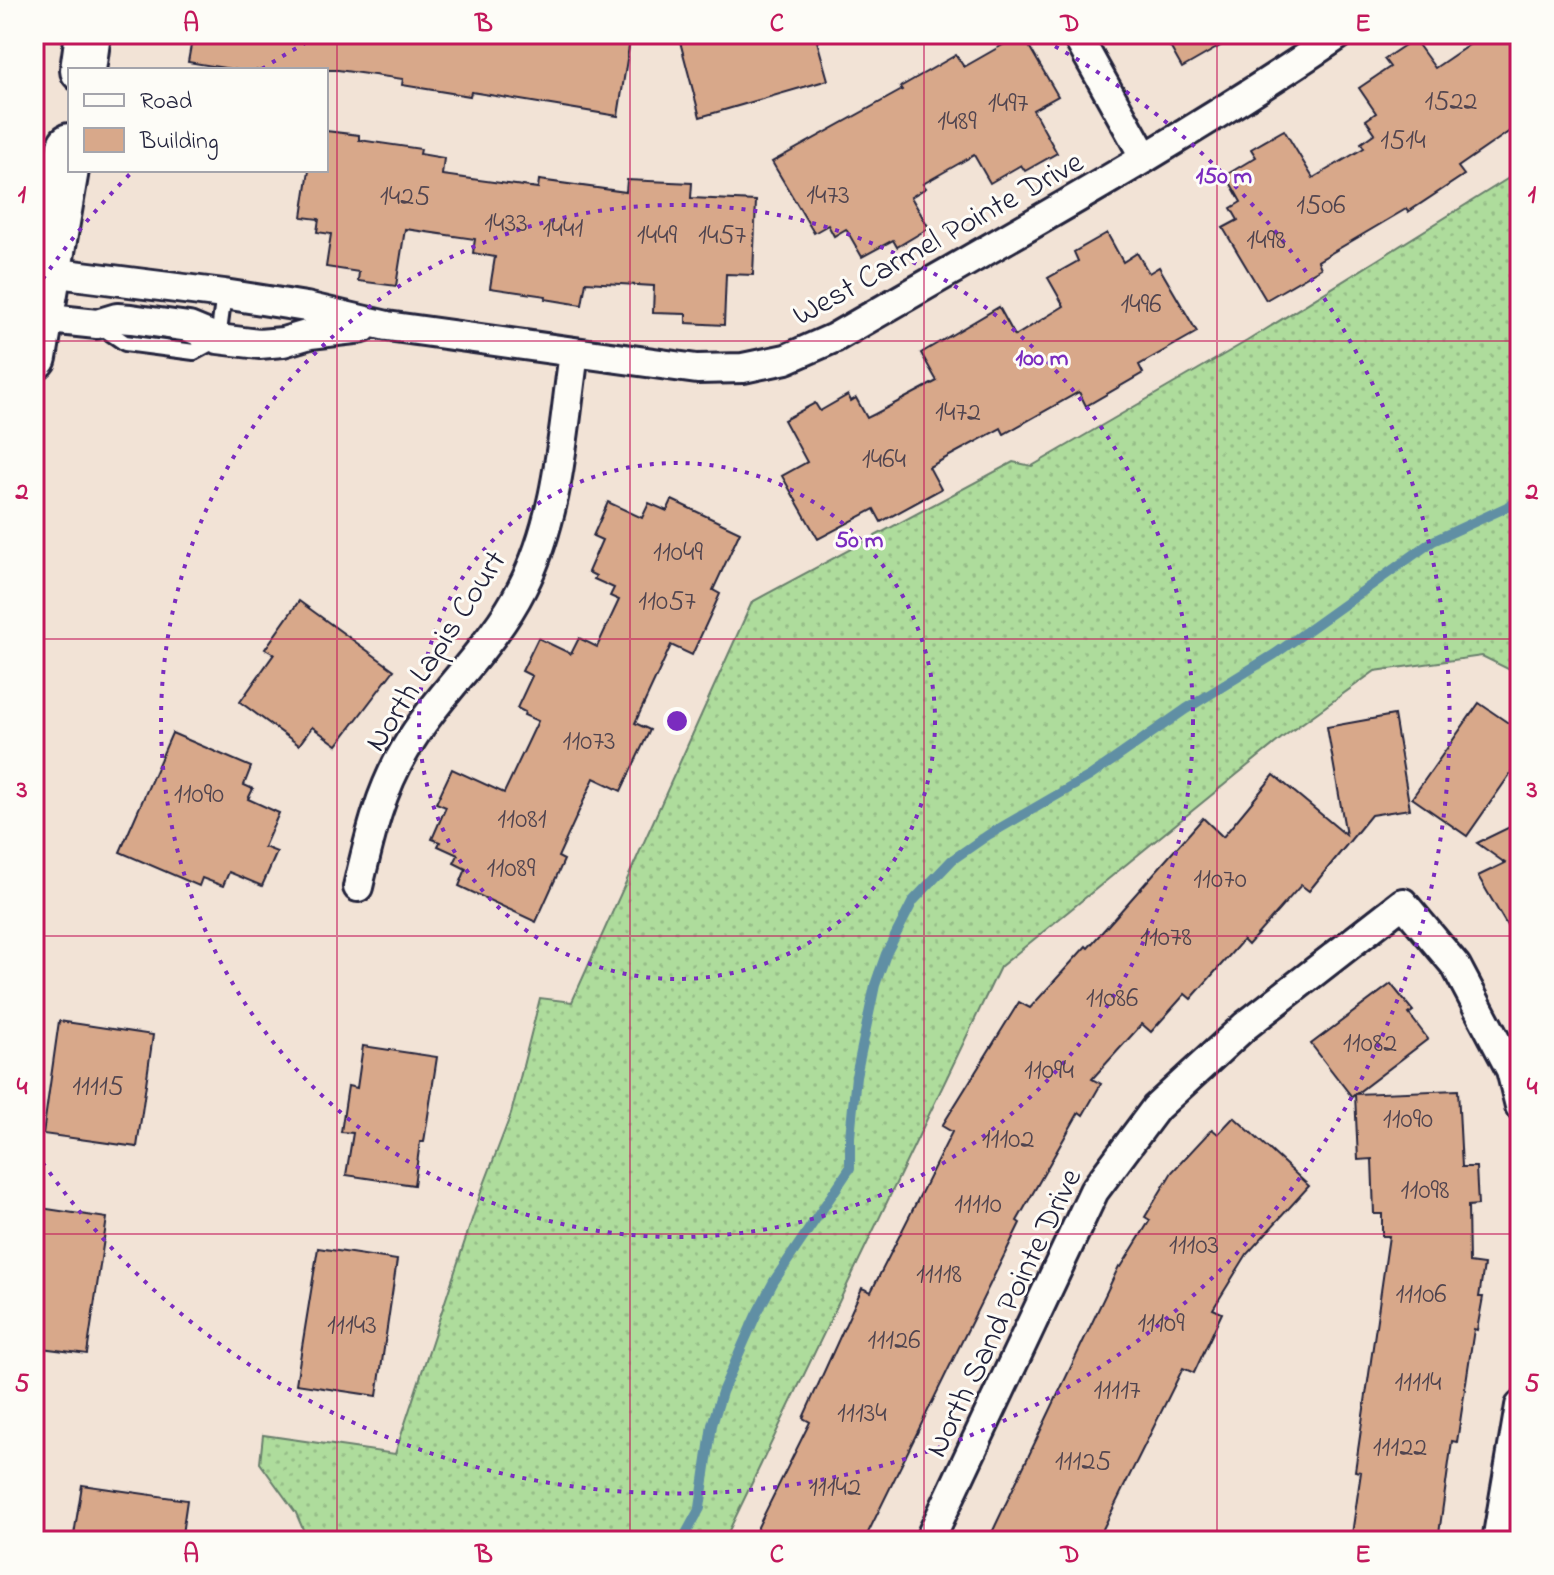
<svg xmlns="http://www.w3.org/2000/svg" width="1554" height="1575" font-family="'Indie Flower',sans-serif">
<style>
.grass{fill:url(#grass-dots);stroke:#687f6c;stroke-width:2}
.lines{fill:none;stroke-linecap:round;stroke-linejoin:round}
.stream{stroke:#608fa4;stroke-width:10}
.building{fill:#d8a88a;stroke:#22223b;stroke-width:2}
.service-casing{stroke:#22223b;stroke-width:20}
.minor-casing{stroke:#22223b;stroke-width:34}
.primary-casing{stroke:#22223b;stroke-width:50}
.service{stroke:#fdfcf7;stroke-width:14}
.minor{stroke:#fdfcf7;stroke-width:28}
.primary{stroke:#fdfcf7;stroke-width:44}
.grid{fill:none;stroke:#c2185b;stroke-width:2;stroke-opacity:0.55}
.ring{fill:none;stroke:#7b2cbf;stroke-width:4;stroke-dasharray:4 8}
.labels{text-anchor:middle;stroke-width:6;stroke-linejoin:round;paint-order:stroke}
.number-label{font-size:28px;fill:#50444f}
.street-label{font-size:32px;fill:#22223b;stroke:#fdfcf7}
.centre{fill:#7b2cbf;stroke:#fdfcf7;stroke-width:4}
.ring-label{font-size:24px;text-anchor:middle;font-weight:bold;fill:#7b2cbf;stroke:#fdfcf7;stroke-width:6;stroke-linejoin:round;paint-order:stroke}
.neatline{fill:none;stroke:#c2185b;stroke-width:3}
.grid-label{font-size:26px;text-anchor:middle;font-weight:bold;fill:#c2185b}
</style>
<defs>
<pattern id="grass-dots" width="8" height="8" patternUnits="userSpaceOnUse" patternTransform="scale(2)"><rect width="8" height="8" fill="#aedc9c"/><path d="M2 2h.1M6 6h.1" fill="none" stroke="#95bc87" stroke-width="1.8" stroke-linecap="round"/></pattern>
</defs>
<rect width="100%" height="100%" fill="#f2e3d6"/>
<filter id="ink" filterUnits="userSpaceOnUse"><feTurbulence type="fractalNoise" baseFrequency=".0125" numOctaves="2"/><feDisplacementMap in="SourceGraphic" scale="16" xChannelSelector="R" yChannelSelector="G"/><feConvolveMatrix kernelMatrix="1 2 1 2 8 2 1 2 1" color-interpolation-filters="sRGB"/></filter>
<g filter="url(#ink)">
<path class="grass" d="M1520,171V675L1482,656L1375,671L1283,737L1000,967L724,1541H308L296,1513L260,1463L263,1435L395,1454L480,1195L511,1114L540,998L572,1002L752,602L1013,462L1032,466L1247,341Z"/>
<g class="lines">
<path class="stream" d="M682,1541L700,1508L712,1425L722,1392L756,1315L774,1281L850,1168V1137L856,1076L875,985L886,954L913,901L952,860L988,835L1090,776L1186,709L1275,654L1433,541L1520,501"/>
</g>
<g class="building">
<path d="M193,34H631L618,116L471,92L470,96L402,85L403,79L338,70H237L188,62Z"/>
<path d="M678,34H815L828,80L700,117Z"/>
<path d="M1022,34L1058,96L1033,110L1057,153L1025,171L1021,165L990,183L974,155L923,184L926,188L911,197L929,228L897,247L893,240L862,257L846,229L834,236L828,225L814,233L772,162L902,90L900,87L956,55L964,67Z"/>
<path d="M1163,34H1241L1182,68Z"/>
<path d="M1485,34H1520V124L1458,167L1464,175L1408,212L1406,209L1318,261L1321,268L1266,300L1223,228L1238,220L1231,208L1241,202L1226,175L1256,157L1251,149L1284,130L1313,178L1364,148L1361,143L1375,133L1366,120L1376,113L1359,88L1390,67L1384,59L1414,39L1435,68Z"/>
<path d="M326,131L359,135V140L421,149L420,154L444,158L442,175L538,188L539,180L626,192L627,180L692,183L691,198L756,201L753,275L726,274L724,325L686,323V314L653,313L654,286L586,282L582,305L545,299L546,296L490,288L495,257L473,253L475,239L405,229L396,286L358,281L359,272L326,267L331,234L317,232L319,219L302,217L309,170H326Z"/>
<path d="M1107,233L1123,262L1137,253L1149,273L1159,267L1197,332L1139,365L1143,373L1086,406L1079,392L1004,434L1001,428L929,467L941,489L881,522L874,509L818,539L782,476L807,462L784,420L815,403L820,411L848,395L851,401L856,398L867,418L875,414L937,381L921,353L999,307L1015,336L1064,306L1048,278L1078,261L1074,252Z"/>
<path d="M672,500L740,532L713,590L720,594L692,655L671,645L635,723L650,730L621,791L594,778L558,857L564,860L536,922L459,886L466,869L454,863L458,855L438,846L440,842L432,839L446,807L436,803L452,769L504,793L538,721L524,715L525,712L517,708L532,676L522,671L538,638L571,654L579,638L597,647L619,600L610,596L614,588L594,579L596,576L588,572L602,540L593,536L608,502L642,518L649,503L667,511Z"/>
<path d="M299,601L394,670L337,745L312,727L299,745L240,702L274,654L265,649Z"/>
<path d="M1479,703L1520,731V760L1467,836L1412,798Z"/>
<path d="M1394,715L1410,809L1371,815L1309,891L1301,885L1248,945L1243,940L1191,999L1185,994L1151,1032L1142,1024L1092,1079L1101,1084L1083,1115L1079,1112L1017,1221L1020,1223L864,1541H751L810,1422L803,1418L862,1288L871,1292L952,1132L942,1126L1019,1002L1030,1008L1086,946L1088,948L1203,818L1223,837L1274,775L1346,835L1327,727Z"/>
<path d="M172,733L251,767L244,785L253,789L248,799L279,813L264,847L277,852L262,886L229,872L223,886L202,878L199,886L120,852Z"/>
<path d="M1520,822V948L1478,876L1505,863L1477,843Z"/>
<path d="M1391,984L1413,1011L1409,1014L1428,1039L1356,1094L1458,1090L1462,1167H1476L1478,1205L1468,1206L1469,1263L1484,1265L1479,1297H1483L1477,1330L1474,1329L1457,1442L1452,1441L1438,1541H1351L1361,1472L1355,1471L1389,1236H1382V1214H1374L1372,1159L1358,1160L1355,1094L1352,1097L1311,1044Z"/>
<path d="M59,1021L153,1035L137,1147L43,1134Z"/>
<path d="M363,1046L437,1057L424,1142H420L414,1185L346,1175L353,1133L341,1132L348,1086L357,1088Z"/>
<path d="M1234,1117L1309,1186L1247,1254L1213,1309L1222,1313L1194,1373L1183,1368L1097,1541H988L1119,1266L1121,1267L1150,1220L1145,1217L1172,1172L1212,1129L1218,1134Z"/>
<path d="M34,1207L107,1218L87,1354L34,1347Z"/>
<path d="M318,1248L397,1260L377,1396L296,1384Z"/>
<path d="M82,1485L187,1500L181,1541H73Z"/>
</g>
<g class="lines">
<g class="service-casing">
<path id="service" d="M97,324L125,343L194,352L218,339L224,294"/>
</g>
<g class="minor-casing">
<g id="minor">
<path d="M1076,34L1145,158"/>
<path d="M34,270L224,294L306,307L387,326L697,369L743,368L786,359L834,338C1004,239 1178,145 1340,34"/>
<path d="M34,313L40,318L97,324L117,318L131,319L189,327L218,339L259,344L283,342L310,334L363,328"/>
<path d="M358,887C369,840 379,793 405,750C438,693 492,648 522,588C559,517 563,431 574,353"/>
<path d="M929,1541L1094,1191L1156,1108L1245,1026L1403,903L1456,966L1511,1070L1520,1106"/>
<path d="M1497,1541L1520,1406"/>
</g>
</g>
<g class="primary-casing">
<g id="primary">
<path d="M83,70L88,34"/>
<path d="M34,357L70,146"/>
</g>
</g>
<use href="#service" class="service"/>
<use href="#minor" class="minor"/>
<use href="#primary" class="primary"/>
</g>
</g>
<path class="grid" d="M337,34V1541M630,34V1541M924,34V1541M1217,34V1541M34,341H1520M34,639H1520M34,936H1520M34,1234H1520"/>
<g class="ring">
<circle cx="677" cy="721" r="258"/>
<circle cx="677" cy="721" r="516"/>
<path d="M36 289A773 773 0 0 1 130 174M262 69A773 773 0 0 1 320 35M1034 35A773 773 0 1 1 36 1153"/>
</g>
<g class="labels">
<g class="number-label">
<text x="1451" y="109">1522</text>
<text x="1008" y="111">1497</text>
<text x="957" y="129">1489</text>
<text x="1403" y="148">1514</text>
<text x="828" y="203">1473</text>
<text x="405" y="204">1425</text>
<text x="1321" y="213">1506</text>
<text x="506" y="231">1433</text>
<text x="563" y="236">1441</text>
<text x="657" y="243">1449</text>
<text x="722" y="243">1457</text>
<text x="1266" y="248">1498</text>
<text x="1141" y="312">1496</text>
<text x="958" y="420">1472</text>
<text x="884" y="467">1464</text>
<text x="678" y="560">11049</text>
<text x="667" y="609">11057</text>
<text x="589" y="749">11073</text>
<text x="199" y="802">11090</text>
<text x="522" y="827">11081</text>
<text x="511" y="876">11089</text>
<text x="1220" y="887">11070</text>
<text x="1166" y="945">11078</text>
<text x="1112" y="1006">11086</text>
<text x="1370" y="1051">11082</text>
<text x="1049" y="1078">11094</text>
<text x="98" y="1094">11115</text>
<text x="1408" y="1127">11090</text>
<text x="1008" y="1147">11102</text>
<text x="1425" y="1198">11098</text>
<text x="978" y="1212">11110</text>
<text x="1194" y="1253">11103</text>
<text x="939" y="1282">11118</text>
<text x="1421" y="1302">11106</text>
<text x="1161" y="1331">11109</text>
<text x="352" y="1333">11143</text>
<text x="894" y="1348">11126</text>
<text x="1418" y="1390">11114</text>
<text x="1117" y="1398">11117</text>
<text x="862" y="1421">11134</text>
<text x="1400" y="1455">11122</text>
<text x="1083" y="1469">11125</text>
<text x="835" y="1495">11142</text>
</g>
<g class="street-label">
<text transform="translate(937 237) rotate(-29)" y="11">West Carmel Pointe Drive</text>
<text transform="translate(434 650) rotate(-57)" y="11">North Lapis Court</text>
<text transform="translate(1002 1312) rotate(-64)" y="11">North Sand Pointe Drive</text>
</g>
</g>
<circle cx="677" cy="721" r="12" class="centre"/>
<g class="ring-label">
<text x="1224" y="183">150 m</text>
<text x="1042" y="365">100 m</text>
<text x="859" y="547">50 m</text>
</g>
<rect width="1554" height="1575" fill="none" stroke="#fdfcf7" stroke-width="88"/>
<rect x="68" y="68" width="260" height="104" fill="#fdfcf7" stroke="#a5a5ac" stroke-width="2"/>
<rect x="84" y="94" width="40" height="12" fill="#fdfcf7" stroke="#a5a5ac" stroke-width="2"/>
<text x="140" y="108" font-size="24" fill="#22223b">Road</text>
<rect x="84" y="128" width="40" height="24" fill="#d8a88a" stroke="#a5a5ac" stroke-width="2"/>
<text x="140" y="148" font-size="24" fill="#22223b">Building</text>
<rect x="44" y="44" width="1466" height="1487" class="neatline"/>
<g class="grid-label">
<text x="191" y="31">A</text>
<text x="484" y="31">B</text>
<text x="777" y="31">C</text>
<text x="1070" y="31">D</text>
<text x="1363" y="31">E</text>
<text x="22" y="202">1</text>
<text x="1532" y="202">1</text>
<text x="22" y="499">2</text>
<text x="1532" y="499">2</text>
<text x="22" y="797">3</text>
<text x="1532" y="797">3</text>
<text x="22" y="1094">4</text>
<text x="1532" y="1094">4</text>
<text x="22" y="1391">5</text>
<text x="1532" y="1391">5</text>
<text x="191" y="1562">A</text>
<text x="484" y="1562">B</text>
<text x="777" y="1562">C</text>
<text x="1070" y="1562">D</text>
<text x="1363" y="1562">E</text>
</g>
</svg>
